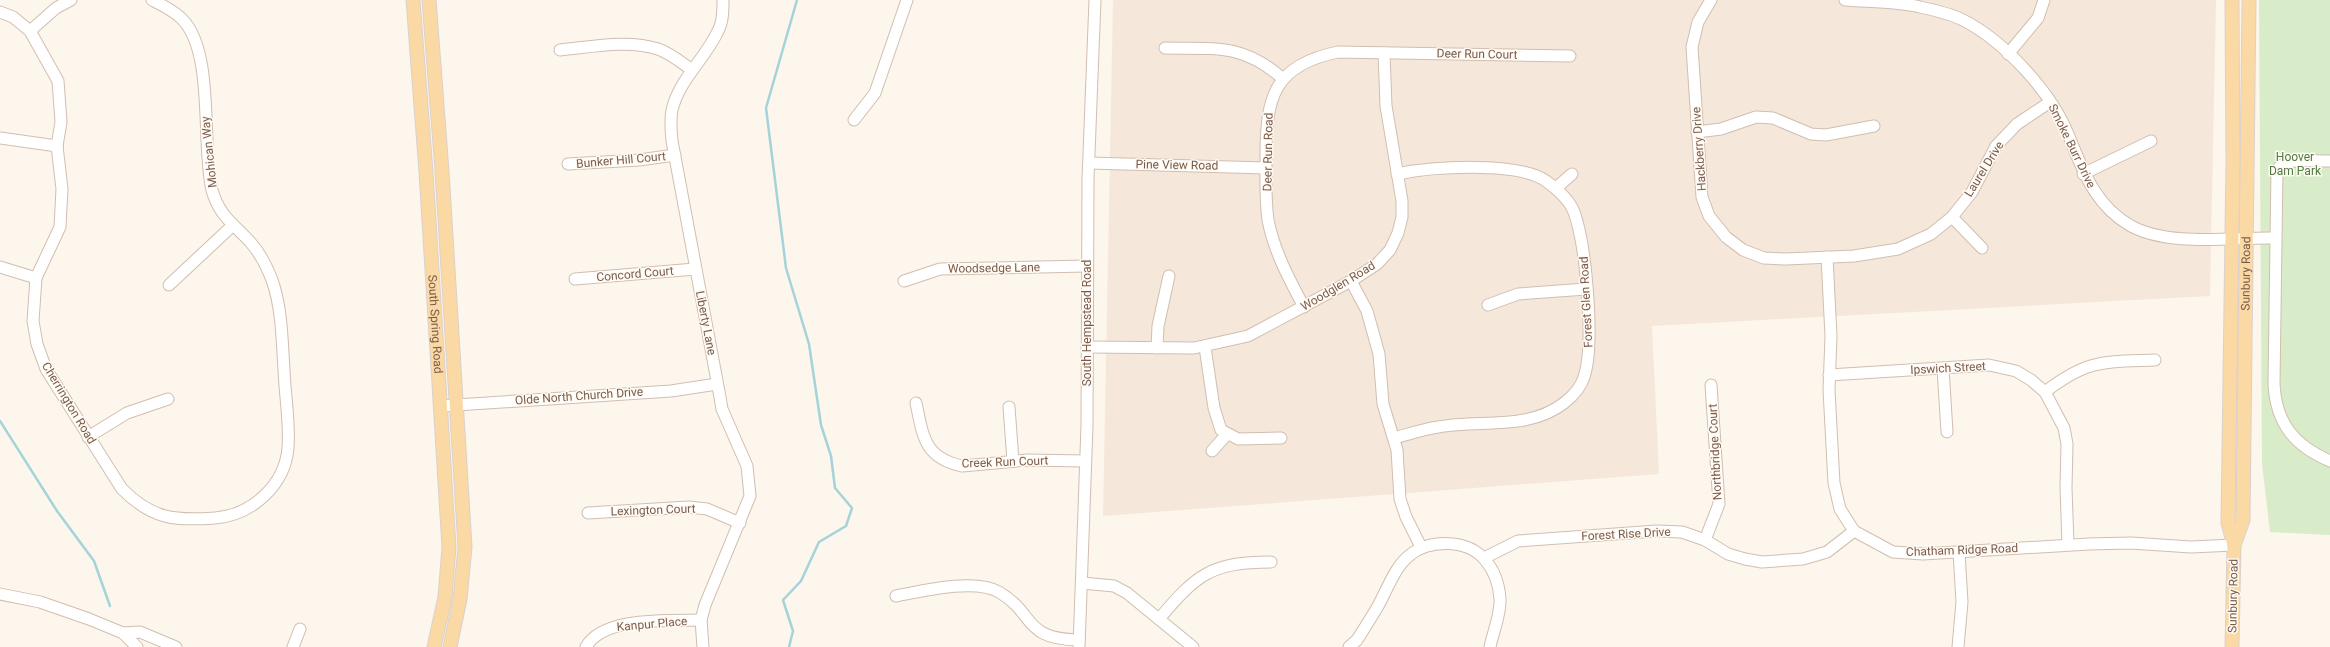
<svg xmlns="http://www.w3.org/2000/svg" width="2330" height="647" font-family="Roboto,sans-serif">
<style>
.residential{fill:#f5e8da}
.green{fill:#d8ecc9}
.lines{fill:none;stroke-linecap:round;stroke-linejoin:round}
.stream{stroke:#a5d3da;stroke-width:2.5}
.minor-casing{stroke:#d1beb0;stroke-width:13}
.major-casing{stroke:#dad1cd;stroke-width:15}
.minor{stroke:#fff;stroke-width:11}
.major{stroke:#fbd9a5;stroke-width:13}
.labels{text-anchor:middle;stroke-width:3;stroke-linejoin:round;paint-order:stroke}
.street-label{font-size:12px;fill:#7a5c4d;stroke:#fffaf3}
.park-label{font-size:12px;fill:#537a41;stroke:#fffaf3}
</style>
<rect width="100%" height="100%" fill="#fdf6ec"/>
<path class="residential" d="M1113,0H2216L2210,296L1652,326L1659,474L1103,516Z"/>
<path class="green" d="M2259,0H2330V535L2270,532L2262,464Z"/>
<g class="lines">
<g class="stream">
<path d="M0,421L57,511L94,561L110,606"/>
<path d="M789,647L793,631L783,600L801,581L819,542L846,526L852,508L835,488L831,456L821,425L809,344L786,268L766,108L797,0"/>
</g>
<g class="minor-casing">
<g id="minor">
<path d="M1711,0L1698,22L1692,47L1702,197L1709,216L1726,237L1743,250L1764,258L1786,259L1854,256L1898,249L1931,234L1952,217L1972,192L1996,146L2017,124L2050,102"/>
<path d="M1845,0C1869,2 1896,1 1920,7C1934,10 1951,14 1963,20C2004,41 2051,92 2068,134C2083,170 2094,205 2131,226C2170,247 2232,237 2275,238"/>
<path d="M0,12L13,17L30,31L58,81L61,122L57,146L62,189L60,227L36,278L33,321L37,344L46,369L122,489C152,519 174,521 215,518C252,515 285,485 288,448C290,423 285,396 284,370C282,340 282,308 272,280C267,267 260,253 251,243C234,224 219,216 212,190C201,144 215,52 182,19C173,10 162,5 152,0"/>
<path d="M30,31L56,8L71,0"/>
<path d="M1165,48C1215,49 1243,43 1283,79"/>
<path d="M560,50C591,47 628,39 658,49C670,53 682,63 692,70"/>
<path d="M2008,54L2038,18L2044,0"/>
<path d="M854,120L875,93L907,0"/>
<path d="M1697,132L1721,129L1756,117L1773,118L1811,134L1826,135L1874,126"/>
<path d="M0,138L57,146"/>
<path d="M2330,161C2315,162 2285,156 2277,170L2274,384C2276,424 2295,446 2330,461"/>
<path d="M1089,163L1266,168"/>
<path d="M568,164L639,160L675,155"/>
<path d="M2083,174L2151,141"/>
<path d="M1556,188L1572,174"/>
<path d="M1952,217L1982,248"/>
<path d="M1827,257L1831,336L1829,390L1834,483L1840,509L1854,531L1893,552L1923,554L2089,544L2131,543L2191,547L2234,545"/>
<path d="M0,267L36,278"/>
<path d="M575,279L695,269"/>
<path d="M904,281L940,269L1087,266"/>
<path d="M1351,281L1367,311L1379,354L1383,404L1397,450L1400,499L1406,517L1421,547"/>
<path d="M169,285L232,226"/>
<path d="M1488,305L1518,294L1586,289"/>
<path d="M1304,307C1289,279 1274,251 1268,220C1265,199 1266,177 1266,156C1266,97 1274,65 1338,52L1570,56"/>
<path d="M1087,347L1194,348L1248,336L1351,281L1377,264L1390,250L1398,233L1402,217V201L1386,106L1384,53"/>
<path d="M1205,347L1214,408L1221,430L1238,439L1281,438"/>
<path d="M1157,348L1158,326L1169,276"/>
<path d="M1943,368L1947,432"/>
<path d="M1829,375L1989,365L2016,371L2031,380L2045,392L2064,428L2067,444L2066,488L2068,544"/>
<path d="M2045,392C2088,359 2104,362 2155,360"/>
<path d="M916,403C923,436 924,458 962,466L1028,460L1085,461"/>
<path d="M441,406L671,391L717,384"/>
<path d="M1009,407L1013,461"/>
<path d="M88,437L127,413L168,399"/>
<path d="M1394,438C1409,434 1424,429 1438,427C1481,419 1528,431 1564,403C1573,396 1581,387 1584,377C1595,344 1586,245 1574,212C1569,199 1557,189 1546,181C1517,161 1431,167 1397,174"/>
<path d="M1212,451L1227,434"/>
<path d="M588,513L689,507L707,509L740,523"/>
<path d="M1705,540L1719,504L1711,385"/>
<path d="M1484,558L1518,541L1657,531L1682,532L1705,540L1728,554L1745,559L1762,562L1803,559L1827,552L1854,531"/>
<path d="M1082,583L1114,586L1127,593L1193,647"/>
<path d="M0,594L40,602L89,619L123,633L137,647"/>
<path d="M896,596C922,591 975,578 999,592C1036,614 1022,639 1079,640"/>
<path d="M1159,619C1196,575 1211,562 1271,562"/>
<path d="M123,633L140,632L176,647"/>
<path d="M293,647L300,629"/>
<path d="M586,647C603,616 671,621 701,620"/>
<path d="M703,647L701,620L705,605L750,496L747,466L722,409L720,397L672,141C671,131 670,120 672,110C679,80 704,60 717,33C723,23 723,11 723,0"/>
<path d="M1079,647L1087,426L1088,179L1095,0"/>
<path d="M1349,647L1357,640C1364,629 1371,618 1378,606C1387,590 1395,566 1410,555C1430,539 1468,539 1485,560C1495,571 1499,585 1500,599C1501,614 1493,632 1490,647"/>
<path d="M1958,647L1962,602L1959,552"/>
</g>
</g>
<g class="major-casing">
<g id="major">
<path id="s1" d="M413,0L426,172L449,547L445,597L434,647"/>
<path d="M429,0L442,171L465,547L460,599L450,647"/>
<path d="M2232,0L2233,161L2228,523L2234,545L2232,647"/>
<path id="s2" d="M2234,545L2243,520L2249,0"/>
</g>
</g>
<use href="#minor" class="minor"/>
<use href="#major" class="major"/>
</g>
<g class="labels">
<g class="street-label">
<text transform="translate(1477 54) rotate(1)" y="4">Deer Run Court</text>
<text transform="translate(2072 146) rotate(64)" y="4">Smoke Burr Drive</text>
<text transform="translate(1699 149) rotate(-94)" y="4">Hackberry Drive</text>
<text transform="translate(209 152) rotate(-96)" y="4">Mohican Way</text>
<text transform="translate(1268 152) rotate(-89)" y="4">Deer Run Road</text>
<text transform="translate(621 160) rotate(-5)" y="4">Bunker Hill Court</text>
<text transform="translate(1177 165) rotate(1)" y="4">Pine View Road</text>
<text transform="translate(1984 169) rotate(-58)" y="4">Laurel Drive</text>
<text transform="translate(994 268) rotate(-1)" y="4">Woodsedge Lane</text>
<text dy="4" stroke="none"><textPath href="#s2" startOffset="273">Sunbury Road</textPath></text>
<text transform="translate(635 274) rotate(-5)" y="4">Concord Court</text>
<text transform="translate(1338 286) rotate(-31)" y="4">Woodglen Road</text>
<text transform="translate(1586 302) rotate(-93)" y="4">Forest Glen Road</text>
<text transform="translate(706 323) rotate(79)" y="4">Liberty Lane</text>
<text transform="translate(1087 323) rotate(-90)" y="4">South Hempstead Road</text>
<text dy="4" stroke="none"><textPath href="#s1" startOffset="325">South Spring Road</textPath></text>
<text transform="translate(1948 368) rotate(-3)" y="4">Ipswich Street</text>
<text transform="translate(579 396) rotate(-4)" y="4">Olde North Church Drive</text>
<text transform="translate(69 403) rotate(59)" y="4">Cherrington Road</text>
<text transform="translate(1715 452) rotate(-93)" y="4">Northbridge Court</text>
<text transform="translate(1005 462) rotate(-2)" y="4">Creek Run Court</text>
<text transform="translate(653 510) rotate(-2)" y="4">Lexington Court</text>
<text transform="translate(1626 534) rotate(-3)" y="4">Forest Rise Drive</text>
<text transform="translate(1962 550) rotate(-2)" y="4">Chatham Ridge Road</text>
<text transform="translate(2233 596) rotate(-89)" y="4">Sunbury Road</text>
<text transform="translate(652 624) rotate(-5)" y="4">Kanpur Place</text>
</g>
<g class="park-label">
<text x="2295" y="161">Hoover<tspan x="2295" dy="14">Dam Park</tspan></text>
</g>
</g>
</svg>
